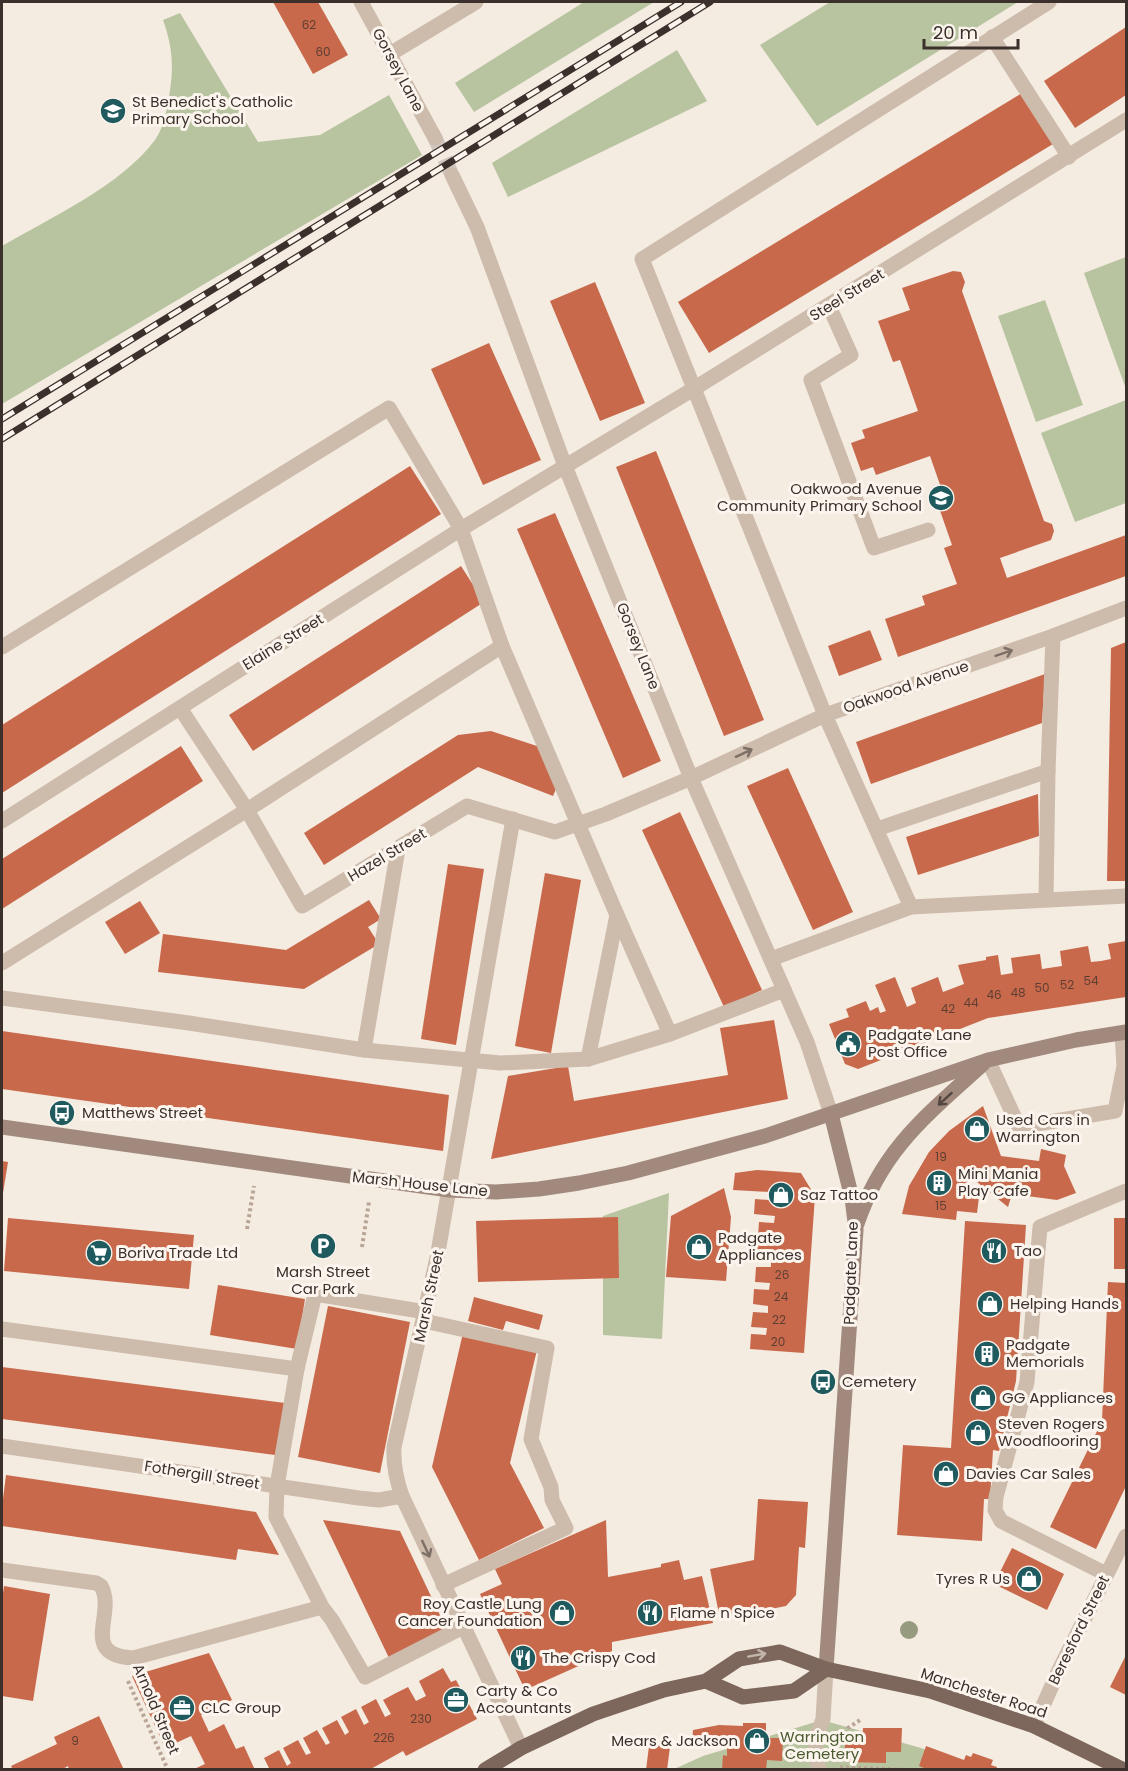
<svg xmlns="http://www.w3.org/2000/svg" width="1128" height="1771" font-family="Poppins,sans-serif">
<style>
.green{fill:#b8c4a0}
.building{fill:#c8694b}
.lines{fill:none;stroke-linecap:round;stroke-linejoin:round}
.street-tunnel{stroke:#cfc6bd;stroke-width:15;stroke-dasharray:15 8;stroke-linecap:butt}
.path{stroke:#b9a596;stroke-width:4;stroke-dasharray:3 3;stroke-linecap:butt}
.lane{stroke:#cdbbac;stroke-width:15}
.street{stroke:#cdbbac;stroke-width:15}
.secondary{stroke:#a18a7d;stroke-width:15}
.primary{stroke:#7d675c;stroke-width:15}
.rail-casing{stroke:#3b302b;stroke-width:7}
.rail{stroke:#fbf5ee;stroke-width:4.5;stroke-dasharray:14;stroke-linecap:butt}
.tree{fill:#969b7f}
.oneway{stroke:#7d6f65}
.oneway2{stroke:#544640}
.oneway3{stroke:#c2b5ac}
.labels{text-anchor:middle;stroke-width:6;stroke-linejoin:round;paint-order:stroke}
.number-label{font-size:12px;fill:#5e3e33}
.street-label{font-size:15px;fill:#3b302b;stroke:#fbf5ee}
.poi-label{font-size:15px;fill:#3b302b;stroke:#fbf5ee;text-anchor:start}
.park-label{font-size:15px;fill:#4a5a2e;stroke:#fbf5ee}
</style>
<rect width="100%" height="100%" fill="#f4ebe1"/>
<g class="green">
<path d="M584,2H654L474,112L455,83Z"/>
<path d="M830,2H1018L817,126L760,45Z"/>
<path d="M180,13L258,142L320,135L389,95L422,155L2,404V246C50,218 122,185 155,140C163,129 167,110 169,97C174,68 173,48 163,20Z"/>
<path d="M677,50L707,101L508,197L492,163Z"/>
<path d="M1126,257V389L1084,273Z"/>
<path d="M1045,300L1083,405L1036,422L998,316Z"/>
<path d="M1126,400V503L1075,522L1041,433Z"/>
<path d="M669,1193L662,1339L603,1335V1216Z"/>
<path d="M822,1720L921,1748L981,1769L672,1770L703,1756Z"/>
</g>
<g class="building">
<path d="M273,2H318L348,55L313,74Z"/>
<path d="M1126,27V95L1075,128L1044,81Z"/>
<path d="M1022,93L1053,144L709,353L678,302Z"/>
<path d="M953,271L961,272L965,282L962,291L1044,521L1052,524L1054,531L1051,540L1000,558L1007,578L1126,535V576L898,657L885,619L925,605L922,596L957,584L944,548L952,545L937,502L945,499L930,456L876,475L873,467L861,471L851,443L865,438L862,430L918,411L900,360L893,362L878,321L910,310L902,288Z"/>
<path d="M595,282L645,403L600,421L550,301Z"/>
<path d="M489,343L541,460L483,485L431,369Z"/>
<path d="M656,451L764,720L724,736L616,467Z"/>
<path d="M410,466L441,514L2,793V725Z"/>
<path d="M555,513L661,761L623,778L517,529Z"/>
<path d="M461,566L484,602L253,751L229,715Z"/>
<path d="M870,630L882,660L839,676L828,646Z"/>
<path d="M1126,642V881H1107L1111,648Z"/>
<path d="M1045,674L1042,723L871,784L856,742Z"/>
<path d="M491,731L543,748L559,782L553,796L478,767L324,865L304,833L458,735Z"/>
<path d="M181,746L203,781L2,909V859Z"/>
<path d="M788,768L853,912L813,930L747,786Z"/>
<path d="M1038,794L1039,836L918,875L906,837Z"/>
<path d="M680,812L762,990L724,1007L642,830Z"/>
<path d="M448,864L484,869L456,1045L421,1039Z"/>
<path d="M545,873L581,880L551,1053L515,1046Z"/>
<path d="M369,900L381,919L368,927L379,944L304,989L158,972L163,934L286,950Z"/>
<path d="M140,901L160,933L125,954L105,922Z"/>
<path d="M1126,941V997L988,1018L858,1069L845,1064L829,1024L849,1017L846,1009L866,1001L870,1011L878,1007L880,1013L886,1011L875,985L895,977L907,1007L916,1003L911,988L938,977L943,992L964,984L958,965L986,960V957L998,955L1001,975L1013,973L1011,958L1040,954L1042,969L1062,966L1060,951L1088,946L1091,962L1101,961L1111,959L1108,944Z"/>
<path d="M774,1020L788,1099L491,1159L508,1076L568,1066L574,1101L728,1075L720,1028Z"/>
<path d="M2,1031L449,1095L443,1151L2,1089Z"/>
<path d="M983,1106L1001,1156L1039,1161L1041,1149L1066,1155L1064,1166L1076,1193L1057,1200L1012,1194L1008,1207L977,1182L976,1175L972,1171L967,1185L980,1189L977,1213L957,1211L956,1220L902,1214L909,1186L929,1152L949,1131Z"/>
<path d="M2,1161L8,1162L3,1193L2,1192Z"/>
<path d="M757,1170L801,1173L815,1196L804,1353L750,1349L751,1334L766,1335L767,1328L751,1327L753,1312L768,1313V1306L753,1304L754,1289L769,1290L770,1283L755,1282L756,1267H771V1261L756,1260L757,1244L772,1245L773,1238L758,1237L759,1222L774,1223L775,1216L754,1214L755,1199L769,1200L770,1192L733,1190L735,1173Z"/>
<path d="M724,1188L731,1217L726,1281L666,1277L671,1216Z"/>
<path d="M618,1217L619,1278L478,1282L476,1221Z"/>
<path d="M8,1218L194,1235L189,1289L4,1271Z"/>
<rect x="1114" y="1218" width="12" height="51"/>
<path d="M965,1221L1026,1225L1016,1381L999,1451L993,1450L990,1499H984L982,1541L897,1535L903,1445L951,1448Z"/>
<path d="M1108,1282L1126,1283V1486L1096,1549L1050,1527L1102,1421Z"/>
<path d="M218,1285L305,1299L297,1349L210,1335Z"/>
<path d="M474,1297L543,1315L539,1330L506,1321L503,1330L468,1321Z"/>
<path d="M328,1306L410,1322L380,1473L298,1457Z"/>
<path d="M463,1333L537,1350L510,1463L544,1528L479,1560L432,1467Z"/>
<path d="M2,1367L285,1403L275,1455L2,1419Z"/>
<path d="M6,1475L256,1512L279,1555L238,1549L236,1560L2,1526V1507Z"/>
<path d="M758,1499L808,1502L805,1548L799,1547L796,1595L786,1606L720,1619L710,1569L754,1560Z"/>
<path d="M323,1520L400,1531L448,1632L390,1660Z"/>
<path d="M606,1520L608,1577L661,1567V1564L679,1560L684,1580L702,1576L713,1623L612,1642V1651L525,1690L480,1594L502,1584L495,1569Z"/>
<path d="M1012,1548L1064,1574L1047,1610L994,1584Z"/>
<path d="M4,1586L50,1594L33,1701L2,1696V1600Z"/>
<path d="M209,1653L232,1700L201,1715L209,1732L224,1724L236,1749L244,1746L255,1770H192L205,1764L191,1736L165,1748L132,1676Z"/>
<path d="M1126,1655V1695L1110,1687Z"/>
<path d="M443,1668L451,1682L456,1680L477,1719L406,1756L403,1751L369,1770H270L264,1758L279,1750L287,1766L291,1763L283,1748L298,1740L306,1755L311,1753L303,1738L317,1730L326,1745L330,1743L322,1728L337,1720L345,1735L349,1732L341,1717L356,1709L364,1725L369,1722L361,1707L376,1699L385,1717L391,1714L383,1700L396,1693L408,1687L416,1701L426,1696L419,1681Z"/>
<path d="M99,1716L124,1770H69L68,1766L61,1770H13L11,1766L57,1744L54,1737Z"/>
<path d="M743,1723H766V1738H783L782,1761L767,1760L766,1770H722L723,1755L727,1756V1743L692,1747L693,1730L719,1725L743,1726Z"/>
<path d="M863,1728H902L901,1752H886V1763L845,1762V1741H862Z"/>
<path d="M671,1739L667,1770H646L649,1746Z"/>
<path d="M926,1746L964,1760L966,1755L971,1757L973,1753L993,1760L991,1765L997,1767L996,1770H929L919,1766Z"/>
</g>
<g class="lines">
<path class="street-tunnel" d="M435,138L452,175"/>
<g class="path">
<path d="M247,1229L254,1186"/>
<path d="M362,1247L369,1202"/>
<path d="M128,1681L168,1770"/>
<path d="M845,1734L848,1728L860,1720"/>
<path d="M840,1767L908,1770"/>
</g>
<g class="lane">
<path d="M992,37L1069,157"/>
<path d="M390,54L476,2"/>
<path d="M829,306L851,355L811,380L874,548L928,530"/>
<path d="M2,647L389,408L461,529L502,646L617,915L670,1034"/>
<path d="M877,829L1048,771"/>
<path d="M1046,899L1048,771L1053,636"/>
<path d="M911,907L825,715L642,259L1049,2"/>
<path d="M771,959L911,907L1126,896"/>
<path d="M2,963L247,810L502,646"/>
<path d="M2,998L189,1023L364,1050L500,1063L588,1059L670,1034L784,990"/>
<path d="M364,1050L398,849"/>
<path d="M588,1059L617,915"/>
<path d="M988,1060L1019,1127L1115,1111L1124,1066L1122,1033"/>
<path d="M426,1312L315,1294L297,1369L277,1486L276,1517L322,1607L332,1620L365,1677L463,1627"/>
<path d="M424,1321L547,1348L531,1439L551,1487L552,1500L566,1528L443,1585"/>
<path d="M2,1329L297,1369"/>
<path d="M2,1570L96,1583L101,1586C117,1613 78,1655 133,1658L322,1607"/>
<path d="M1106,1574L1001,1521L995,1510L996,1497L1027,1382L1040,1227L1126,1191"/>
<path d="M819,1770L815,1752L817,1736L823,1719L826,1669"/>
</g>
<g class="street">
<path d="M361,2L435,138"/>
<path d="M452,175L477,227L565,466L691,778L807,1042L831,1114"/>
<path d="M180,708L247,810L302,906L467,806L555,832L606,814L691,778L825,715L1053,636L1126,608"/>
<path d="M513,819L437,1258L394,1447C393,1465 396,1479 402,1496L521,1748"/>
<path d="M2,821L461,529L695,388L1126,120"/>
<path d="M2,1446L359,1498L379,1500L402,1496"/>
<path d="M1034,1726L1058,1672L1126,1536"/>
</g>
<g class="secondary">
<path d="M2,1127L449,1190L496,1192L539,1189L579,1183L628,1173L765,1136L988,1060L1076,1040L1126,1032"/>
<path d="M857,1224C882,1149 927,1115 983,1064"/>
<path d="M826,1669L856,1230L852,1198L831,1114"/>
</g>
<g class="primary">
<path d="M706,1681L743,1697L794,1691L826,1669"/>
<path d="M485,1770L521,1748L593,1714L664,1690L706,1681L739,1659L780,1652L826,1669L930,1691L1034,1726L1124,1770"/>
</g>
<g class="rail-casing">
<g id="rail">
<path d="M2,419L681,2"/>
<path d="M2,439L710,2"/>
</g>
</g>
<use href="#rail" class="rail"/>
</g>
<circle class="tree" cx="909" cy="1630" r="9"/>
<defs><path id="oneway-shaft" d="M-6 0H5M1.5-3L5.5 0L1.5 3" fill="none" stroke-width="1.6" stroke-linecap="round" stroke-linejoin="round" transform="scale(1.5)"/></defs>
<g class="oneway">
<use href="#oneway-shaft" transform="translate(1004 653) rotate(-19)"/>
<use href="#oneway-shaft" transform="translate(744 753) rotate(-25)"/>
<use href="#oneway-shaft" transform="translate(426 1549) rotate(65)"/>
</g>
<use class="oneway2" href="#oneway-shaft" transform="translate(945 1099) rotate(138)"/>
<use class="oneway3" href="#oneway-shaft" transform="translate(757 1655) rotate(-10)"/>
<defs>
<g id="school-disc" transform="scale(1.35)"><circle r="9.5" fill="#1f5a5e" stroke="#fbf5ee"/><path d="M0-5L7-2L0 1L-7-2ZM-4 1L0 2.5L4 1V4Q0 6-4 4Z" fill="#fff"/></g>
<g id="civic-disc" transform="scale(1.35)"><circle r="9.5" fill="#1f5a5e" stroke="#fbf5ee"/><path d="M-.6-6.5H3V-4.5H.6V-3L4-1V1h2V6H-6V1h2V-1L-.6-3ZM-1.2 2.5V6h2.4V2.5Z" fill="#fff"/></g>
<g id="bus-disc" transform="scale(1.35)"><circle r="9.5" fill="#1f5a5e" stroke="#fbf5ee"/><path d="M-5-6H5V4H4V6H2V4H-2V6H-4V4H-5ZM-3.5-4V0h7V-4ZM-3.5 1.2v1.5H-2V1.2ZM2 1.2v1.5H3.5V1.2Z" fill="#fff"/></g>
<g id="shop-disc" transform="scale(1.35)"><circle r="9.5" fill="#1f5a5e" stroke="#fbf5ee"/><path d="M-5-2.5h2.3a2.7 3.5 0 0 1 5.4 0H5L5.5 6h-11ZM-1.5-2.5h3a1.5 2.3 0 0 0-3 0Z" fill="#fff"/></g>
<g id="building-disc" transform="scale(1.35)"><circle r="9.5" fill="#1f5a5e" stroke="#fbf5ee"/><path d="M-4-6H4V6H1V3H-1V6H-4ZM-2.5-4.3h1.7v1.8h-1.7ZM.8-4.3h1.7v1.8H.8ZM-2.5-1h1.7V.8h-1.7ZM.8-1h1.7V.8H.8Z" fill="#fff"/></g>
<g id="parking-disc" transform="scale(1.35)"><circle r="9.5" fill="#1f5a5e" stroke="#fbf5ee"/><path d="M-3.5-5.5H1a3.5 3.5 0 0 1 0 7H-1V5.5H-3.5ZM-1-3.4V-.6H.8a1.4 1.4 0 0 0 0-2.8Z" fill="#fff"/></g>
<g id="restaurant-disc" transform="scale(1.35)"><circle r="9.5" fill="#1f5a5e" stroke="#fbf5ee"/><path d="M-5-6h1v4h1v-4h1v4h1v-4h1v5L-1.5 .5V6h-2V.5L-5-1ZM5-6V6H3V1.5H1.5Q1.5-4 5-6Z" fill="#fff"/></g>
<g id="supermarket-disc" transform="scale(1.35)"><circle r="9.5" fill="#1f5a5e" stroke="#fbf5ee"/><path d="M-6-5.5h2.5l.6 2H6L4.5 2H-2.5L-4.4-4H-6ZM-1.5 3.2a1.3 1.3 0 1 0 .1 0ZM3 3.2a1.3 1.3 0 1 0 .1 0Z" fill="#fff"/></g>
<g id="office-disc" transform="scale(1.35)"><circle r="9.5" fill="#1f5a5e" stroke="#fbf5ee"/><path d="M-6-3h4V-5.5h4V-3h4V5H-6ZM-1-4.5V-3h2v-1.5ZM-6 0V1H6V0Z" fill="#fff"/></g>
</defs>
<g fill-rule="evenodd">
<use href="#school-disc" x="113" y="111"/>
<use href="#school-disc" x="941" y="498"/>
<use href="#civic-disc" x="848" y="1044"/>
<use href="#bus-disc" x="62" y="1113"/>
<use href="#shop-disc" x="977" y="1129"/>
<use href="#building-disc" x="939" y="1183"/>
<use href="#shop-disc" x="781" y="1195"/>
<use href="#parking-disc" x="323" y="1246"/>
<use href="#shop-disc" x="699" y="1247"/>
<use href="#restaurant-disc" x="994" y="1251"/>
<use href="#supermarket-disc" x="99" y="1253"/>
<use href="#shop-disc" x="990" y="1304"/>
<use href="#building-disc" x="987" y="1354"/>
<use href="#bus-disc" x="823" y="1382"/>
<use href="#shop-disc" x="983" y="1398"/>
<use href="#shop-disc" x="978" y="1433"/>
<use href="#shop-disc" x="946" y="1474"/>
<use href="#shop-disc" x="1029" y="1579"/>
<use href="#shop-disc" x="562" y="1613"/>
<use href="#restaurant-disc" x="650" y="1613"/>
<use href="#restaurant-disc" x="523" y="1658"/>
<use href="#office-disc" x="456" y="1700"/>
<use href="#office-disc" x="182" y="1708"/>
<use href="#shop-disc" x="757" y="1741"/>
</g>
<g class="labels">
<g class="number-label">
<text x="309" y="29">62</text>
<text x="323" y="56">60</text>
<text x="1091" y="985">54</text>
<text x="1067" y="989">52</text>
<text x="1042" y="992">50</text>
<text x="1018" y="997">48</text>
<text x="994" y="999">46</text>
<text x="971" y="1007">44</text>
<text x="948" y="1013">42</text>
<text x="941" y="1161">19</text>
<text x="941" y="1210">15</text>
<text x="782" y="1279">26</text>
<text x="781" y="1301">24</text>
<text x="779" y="1324">22</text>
<text x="778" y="1346">20</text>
<text x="421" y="1723">230</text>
<text x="384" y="1742">226</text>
<text x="75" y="1745">9</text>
</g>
<g class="street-label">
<text transform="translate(398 70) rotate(62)" y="5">Gorsey Lane</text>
<text transform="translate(847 295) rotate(-32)" y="5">Steel Street</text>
<text transform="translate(283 642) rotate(-32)" y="5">Elaine Street</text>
<text transform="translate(638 646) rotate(68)" y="5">Gorsey Lane</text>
<text transform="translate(906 687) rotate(-19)" y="5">Oakwood Avenue</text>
<text transform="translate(387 855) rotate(-31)" y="5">Hazel Street</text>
<text transform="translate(420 1184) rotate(6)" y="5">Marsh House Lane</text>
<text transform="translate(851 1273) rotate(-88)" y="5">Padgate Lane</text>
<text transform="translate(429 1296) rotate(-78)" y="5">Marsh Street</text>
<text transform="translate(202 1475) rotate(9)" y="5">Fothergill Street</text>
<text transform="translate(1079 1630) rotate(-64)" y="5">Beresford Street</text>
<text transform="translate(984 1693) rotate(18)" y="5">Manchester Road</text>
<text transform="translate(156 1709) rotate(67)" y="5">Arnold Street</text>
</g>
<g class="poi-label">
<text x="132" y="107">St Benedict's Catholic<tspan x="132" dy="17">Primary School</tspan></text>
<text x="922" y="494" text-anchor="end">Oakwood Avenue<tspan x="922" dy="17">Community Primary School</tspan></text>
<text x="868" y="1040">Padgate Lane<tspan x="868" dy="17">Post Office</tspan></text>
<text x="82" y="1118">Matthews Street</text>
<text x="996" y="1125">Used Cars in<tspan x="996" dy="17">Warrington</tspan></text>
<text x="958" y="1179">Mini Mania<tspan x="958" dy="17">Play Cafe</tspan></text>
<text x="800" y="1200">Saz Tattoo</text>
<text x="718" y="1243">Padgate<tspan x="718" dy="17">Appliances</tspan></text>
<text x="1014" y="1256">Tao</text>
<text x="118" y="1258">Boriva Trade Ltd</text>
<text x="323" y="1277" text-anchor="middle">Marsh Street<tspan x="323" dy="17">Car Park</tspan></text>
<text x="1010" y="1309">Helping Hands</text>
<text x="1006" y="1350">Padgate<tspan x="1006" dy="17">Memorials</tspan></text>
<text x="842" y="1387">Cemetery</text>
<text x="1002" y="1403">GG Appliances</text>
<text x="998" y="1429">Steven Rogers<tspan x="998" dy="17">Woodflooring</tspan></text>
<text x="966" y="1479">Davies Car Sales</text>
<text x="1010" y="1584" text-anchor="end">Tyres R Us</text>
<text x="542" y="1609" text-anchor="end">Roy Castle Lung<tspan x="542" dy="17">Cancer Foundation</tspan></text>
<text x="670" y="1618">Flame n Spice</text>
<text x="542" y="1663">The Crispy Cod</text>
<text x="476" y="1696">Carty &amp; Co<tspan x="476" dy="17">Accountants</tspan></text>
<text x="201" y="1713">CLC Group</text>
<text x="738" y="1746" text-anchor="end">Mears &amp; Jackson</text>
</g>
<g class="park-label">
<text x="822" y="1742">Warrington<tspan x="822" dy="17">Cemetery</tspan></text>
</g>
</g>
<rect width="1128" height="1771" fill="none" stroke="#3b302b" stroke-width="6"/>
<path d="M924 39v9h94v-9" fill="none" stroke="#3b302b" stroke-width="3"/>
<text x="933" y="39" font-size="18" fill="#3b302b" stroke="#fbf5ee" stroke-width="4.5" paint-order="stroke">20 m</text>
</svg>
